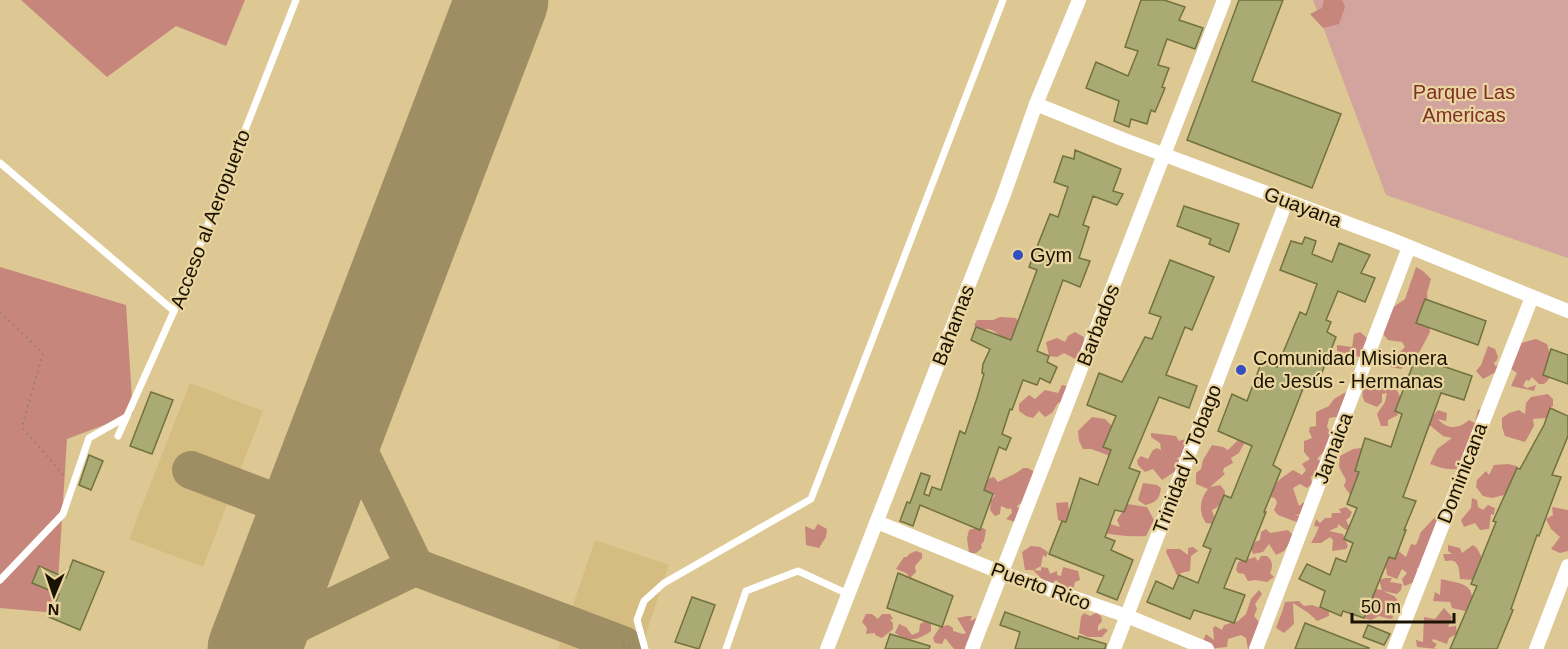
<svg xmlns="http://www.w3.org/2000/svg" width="1568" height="649" font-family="Arial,sans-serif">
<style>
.built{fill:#d5bd82}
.green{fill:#d2a49d}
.forest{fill:#c7867c}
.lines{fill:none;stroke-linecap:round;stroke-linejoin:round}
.taxiway{stroke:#9f8e64;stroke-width:38}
.runway{stroke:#9f8e64;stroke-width:93}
.building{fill:#aaaa75;stroke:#72723e;stroke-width:1.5}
.path{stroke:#93835c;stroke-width:2;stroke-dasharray:1.5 4.5;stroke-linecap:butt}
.service{stroke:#fff;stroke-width:7}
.minor{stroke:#fff;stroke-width:14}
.poi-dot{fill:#334ebf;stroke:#ead4a0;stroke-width:2}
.labels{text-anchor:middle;stroke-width:4.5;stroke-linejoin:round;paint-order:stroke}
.park-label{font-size:20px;fill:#7f3028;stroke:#ead4a0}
.street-label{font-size:20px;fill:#1a1301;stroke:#ead4a0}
.poi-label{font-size:20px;fill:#1a1301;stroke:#ead4a0;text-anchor:start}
</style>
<rect width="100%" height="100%" fill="#ddc793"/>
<g class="built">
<path d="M190,383L263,411L203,567L129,539Z"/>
<path d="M595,540L669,565L641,649H558Z"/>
</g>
<path class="green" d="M1313,0H1568V258L1386,195Z"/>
<g class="forest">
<path d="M21,0H245L226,46L176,26L107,77Z"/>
<path d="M1324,0H1342L1345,7L1339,24L1323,28L1310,14L1322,8Z"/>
<path d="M0,267L126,305L133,414L67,439L56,613L0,608Z"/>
<path d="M1416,267L1423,271L1431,279L1427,293L1430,332L1420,351L1401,369L1391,367L1386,364L1387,353L1397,355L1405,347L1402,342L1388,340L1379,329L1385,313L1405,299Z"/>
<path d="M1000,317L1016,318L1019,323L1012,339L1000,337C994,328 987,329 978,329L974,325L977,320H993Z"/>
<path d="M1075,332L1084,337L1083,354L1077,360L1064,353L1057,357L1049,356L1046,342L1057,338L1065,342L1068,336Z"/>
<path d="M1360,332L1367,338L1366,354L1360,357L1337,351V345L1352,347L1354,334Z"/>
<path d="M1536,339L1547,344C1551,357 1557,374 1544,384H1539L1532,377L1529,381L1526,380L1523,386L1527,388L1536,385L1534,391L1511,386L1517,373L1511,369L1521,343Z"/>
<path d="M1488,346L1495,349L1498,357L1496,362H1494L1495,366L1498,365L1496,372L1483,379L1476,371L1481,365Z"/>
<path d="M1382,380L1389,381L1391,390H1397L1402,401L1396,409L1398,415L1388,420V426H1381L1377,414L1385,402L1387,393L1382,394V402L1377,407L1365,402C1357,388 1370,383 1382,380Z"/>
<path d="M1062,385L1071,387L1068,401L1058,403C1053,410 1054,413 1045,417L1039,411L1033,418L1026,416L1019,411V404L1029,395L1035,399L1045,390L1058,393Z"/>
<path d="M1355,390L1344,420L1335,417L1329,418L1327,427L1332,434L1329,446L1317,459L1322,462L1321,471L1311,477L1312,484L1307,488L1300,484L1293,488L1299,506L1304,502L1307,503L1303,514L1294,515L1301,516L1299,523L1278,515L1274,510L1277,503L1275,498L1270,497C1273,483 1281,478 1293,470L1302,475L1306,470L1302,464L1310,459L1304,452V441L1312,438L1309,431L1310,427L1316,426V412L1329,406L1334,399L1344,393Z"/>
<path d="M1548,394L1553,399V406L1550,408L1546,418L1533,419L1534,426L1525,442L1505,436L1502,427V418L1509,413L1519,410L1525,414L1526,403L1531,397Z"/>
<path d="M1482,409L1462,468C1449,471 1441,468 1430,464L1437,449L1452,438L1443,436L1427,423L1438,410L1447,413L1446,421L1438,419C1447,430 1459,429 1469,420L1475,423L1478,410Z"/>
<path d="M1092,417L1105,419L1116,430L1107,448L1113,451L1110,456L1091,449H1083L1079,441L1078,431Z"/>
<path d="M1151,433L1176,436L1179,441L1185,439L1188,443L1181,457L1177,458L1180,463L1177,470L1162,480L1153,469L1145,472L1138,465L1137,460L1141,456L1148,459L1153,450L1157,448L1161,450L1160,443L1151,437Z"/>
<path d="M1248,436L1239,453L1231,458L1233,463L1224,468L1223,472L1225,474L1210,487L1220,485L1225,491C1224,501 1221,506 1212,510L1214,516L1213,524L1206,523C1198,512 1200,499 1208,489L1196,484V473L1201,469L1203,460L1212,445L1223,447L1228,450L1239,439Z"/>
<path d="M1362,448L1361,464L1353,499L1344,486L1346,480L1339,467L1340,456L1353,449Z"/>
<path d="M1508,464L1517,466L1516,478L1504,495L1492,498L1483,496L1476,487L1477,480L1486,471L1489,475L1494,465Z"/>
<path d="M1023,468H1028L1036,473L1023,502L1018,505L1017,507L1020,508L1015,522L1006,519L1012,513L1011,508L1008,509L1001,506L1000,514L995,516L990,510L991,501L995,495L984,490L983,480L994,477L998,482C1007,477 1015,475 1023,468Z"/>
<path d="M1143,483L1157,485L1161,488C1160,498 1156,503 1145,505L1138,500Z"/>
<path d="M1472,498L1477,500L1478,507L1483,510L1488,505L1495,508L1494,515L1491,514L1489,529L1480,530L1475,523L1464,527L1461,520L1471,508Z"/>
<path d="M1068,502L1069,511L1120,527L1117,520L1127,504L1147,507L1154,520L1146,536C1117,538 1085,530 1058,520L1056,503Z"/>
<path d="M1346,507L1352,512L1350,517L1346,520L1350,528L1346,530L1338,524V527L1329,531L1343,534L1348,546L1346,549L1332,551L1333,540L1330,537L1321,543H1311L1315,536L1319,527L1314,526L1316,519L1320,523L1325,518H1331L1332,513H1341L1339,509Z"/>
<path d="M1552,507L1568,510V551L1560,553L1551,549L1560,537L1551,529L1546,519L1553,515Z"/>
<path d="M1436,516L1447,517L1422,569L1417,568L1418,581L1404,586L1402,579L1407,573L1402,569L1397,579L1387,575L1385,560L1396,549L1406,557L1411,544L1416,545L1421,532Z"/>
<path d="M818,524L827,529L826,537L819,548L806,545L805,526L814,530Z"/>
<path d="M975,528H983L986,530L984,541L981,545L982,548L976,553H969L967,538L969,530Z"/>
<path d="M1266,529L1270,533L1288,530L1294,536L1284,551L1276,555L1269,544L1263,552L1253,554L1251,549L1253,543L1260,540L1261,532Z"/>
<path d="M1448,545L1460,548L1462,553L1473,545L1477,548L1482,558L1479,563L1481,573L1474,580L1460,579C1459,567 1459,558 1445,561L1443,554H1452L1448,551Z"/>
<path d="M1031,546L1040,547L1048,552L1046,557L1043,555L1041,566L1034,570L1041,571V567L1048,568L1050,574L1057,571V575L1061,576L1063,567L1078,571L1080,580L1075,582L1073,590L1065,588L1056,580L1052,584L1041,578L1033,570H1025L1022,552Z"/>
<path d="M1193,547L1198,551L1191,556L1190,571L1181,573L1178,577C1173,568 1171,561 1166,552L1167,549H1180L1188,555V548Z"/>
<path d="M916,551L922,553V558L915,566L916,572L910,578L906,573L896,569L904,557H907L909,554Z"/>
<path d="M1261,556H1267C1273,561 1273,566 1270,573L1274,577L1267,582L1255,580L1248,581L1244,574L1238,573L1236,570L1238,562L1255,557L1258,561Z"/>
<path d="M1385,578H1392L1390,582L1402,584L1401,590L1397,594L1383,591L1394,596L1397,599V606L1392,611L1393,618L1390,619L1379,616L1371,620L1364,618L1366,602H1373L1370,588L1382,590L1379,580Z"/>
<path d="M1441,579C1460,584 1475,582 1472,606L1465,611L1452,608L1450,602L1433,601L1435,592L1440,595Z"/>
<path d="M1259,590L1262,594L1255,604L1257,609L1254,616L1259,622L1258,634L1253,649H1248L1246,638L1241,635L1228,639L1227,647L1206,649L1203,641L1206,634L1214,640L1213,628L1215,626L1222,630L1224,625L1238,621L1246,614L1251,599Z"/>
<path d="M1299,601L1304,606L1312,605L1329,611V616L1317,621C1310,613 1302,609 1293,603L1294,624L1284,633L1276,628C1279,619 1283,611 1285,602Z"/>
<path d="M1444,608L1452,617L1448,627L1456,626L1457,634L1449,638L1447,644L1433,639L1432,641L1437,644L1434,648L1438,649L1417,647L1416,640L1423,642L1424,617L1435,619Z"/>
<path d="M1084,613L1090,616L1096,613L1101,616L1102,621L1098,626V631L1104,628L1108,630L1102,637H1088L1079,633L1081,617Z"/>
<path d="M866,614H872L878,619L882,614H890L893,619L890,620L893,623V629L882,638L875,635V633L866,634L867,628L862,622Z"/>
<path d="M967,616H972L970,621L981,616H988L990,621L987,629L971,649H954L945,638L942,644L935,643L933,638L940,627L948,625L953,628V631L963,634L966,633L957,618Z"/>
<path d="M925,621L931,623V631C917,641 909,642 895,633L899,624L906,627L912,635L919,632L920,624Z"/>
</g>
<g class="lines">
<g class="taxiway">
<path d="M343,418L415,567"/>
<path d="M191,470L306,514"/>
<path d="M257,643L415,567L623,645"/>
</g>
<path class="runway" d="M254,649L502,0"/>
</g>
<g class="building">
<path d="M1141,0H1164L1185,7L1179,20L1203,28L1195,49L1167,39L1158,65L1169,68L1162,87L1165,88L1155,112L1151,110L1147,124L1131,119L1129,127L1114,121L1119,101L1086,88L1096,62L1128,76L1138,51L1125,47Z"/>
<path d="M1239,0H1283L1252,81L1341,114L1312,188L1187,140Z"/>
<path d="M1075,150L1121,169L1113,191L1123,194L1117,205L1093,196L1083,225L1089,227L1079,258L1090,261L1080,287L1063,280L1037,351L1049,356L1047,362L1057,367L1050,383L1040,378L1037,385L1023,380L1012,410L1010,409L1002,434L1011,438L1006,450L999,447L984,490L993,494L980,530L920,505L913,526L900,521L907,502L910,503L921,473L930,476L924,494L929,496L932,487L941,490L960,431L965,434L977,398L984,374L982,373L983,364L990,349L971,340L976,327L1011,340L1037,270L1029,267L1050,214L1058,217L1068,187L1054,182L1063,156L1074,159Z"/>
<path d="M1184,206L1239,224L1229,252L1209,244L1211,239L1177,226Z"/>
<path d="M1305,237L1316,241L1312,254L1332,262L1339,243L1370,255L1361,273L1375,278L1365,302L1338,291L1326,320L1331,322L1327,332L1336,337L1319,380L1308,376L1273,465L1281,470L1264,512H1266L1246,562L1236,558L1224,588L1245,595L1234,623L1194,610L1190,619L1147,602L1156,581L1173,589L1179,575L1198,583L1211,549L1203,546L1224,495L1231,498L1252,446L1218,431L1232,394L1247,401L1262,361L1277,367L1300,312L1306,315L1317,284L1280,270L1291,241L1302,244Z"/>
<path d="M1170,260L1214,277L1192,330L1185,327L1166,375L1197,386L1189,408L1159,397L1129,468L1140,472L1124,512L1115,510L1105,537L1115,541L1111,550L1133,560L1117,600L1097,592L1104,576L1049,554L1062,521L1066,522L1080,478L1098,485L1111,450L1103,447L1116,416L1087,405L1099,373L1122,382L1145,337L1152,339L1161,317L1149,313Z"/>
<path d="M1425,299L1486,321L1478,345L1416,323Z"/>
<path d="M1551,349L1568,355V384L1543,375Z"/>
<path d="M1416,357L1472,376L1464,400L1441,393L1403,497L1416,501L1404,530H1406L1395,559L1389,557L1364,618L1343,611L1341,616L1320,607L1325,591L1299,579L1307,564L1330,575L1336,558L1346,562L1353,543L1344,539L1357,508L1347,504L1359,472L1355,471L1365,438L1391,447L1402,414L1395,411Z"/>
<path d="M151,392L173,400L152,454L130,446Z"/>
<path d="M1550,408L1568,416V436L1552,475L1561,477L1539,536L1537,535L1511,609L1513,610L1497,649H1450L1477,586L1471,584L1496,522L1493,521L1517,468L1520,469L1544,425Z"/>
<path d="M89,455L103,461L91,490L79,485Z"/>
<path d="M73,560L104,572L80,630L49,617L59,594L32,583L39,566L66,578Z"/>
<path d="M898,573L953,596L942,627L887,608Z"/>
<path d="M692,597L715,605L699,649L675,642Z"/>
<path d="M1005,612L1078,639L1079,636L1106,644L1105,649H1015L1020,632L1000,625Z"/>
<path d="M1305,623L1369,648V649H1295Z"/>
<path d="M1368,625L1390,634L1384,645L1363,637Z"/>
<path d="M890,634L930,646L929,649H885Z"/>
</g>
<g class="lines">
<g class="path">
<path d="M0,312L43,353L22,427L65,477"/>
<path d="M623,645L635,649"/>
</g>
<g class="service">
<path d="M0,163L174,311"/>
<path d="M118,436L174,311L296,0"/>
<path d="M0,580L63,514L89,438L126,417"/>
<path d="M645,649L637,620L644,601L664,583L811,499L1003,0"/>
<path d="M726,649L746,591L798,571L848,594"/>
</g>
<g class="minor">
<path d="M1036,104L1122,139L1390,239L1568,311"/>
<path d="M877,522L1002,573L1127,616L1207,649"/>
<path d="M827,649L1003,197L1036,104L1079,0"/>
<path d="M972,649L1224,0"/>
<path d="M1114,649L1286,202"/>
<path d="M1256,649L1409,247"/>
<path d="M1394,649L1532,297"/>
<path d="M1536,649L1568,566"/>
</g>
</g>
<g class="poi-dot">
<circle cx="1018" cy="255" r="6"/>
<circle cx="1241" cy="370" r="6"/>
</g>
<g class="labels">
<g class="park-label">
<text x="1464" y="99">Parque Las<tspan x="1464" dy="23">Americas</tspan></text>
</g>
<g class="street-label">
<text transform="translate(1303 207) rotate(21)" y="7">Guayana</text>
<text transform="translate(210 219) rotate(-69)" y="7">Acceso al Aeropuerto</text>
<text transform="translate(953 325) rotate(-69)" y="7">Bahamas</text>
<text transform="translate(1098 325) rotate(-69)" y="7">Barbados</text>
<text transform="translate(1333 448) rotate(-69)" y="7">Jamaica</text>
<text transform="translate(1187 459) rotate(-69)" y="7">Trinidad y Tobago</text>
<text transform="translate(1462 473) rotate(-69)" y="7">Dominicana</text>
<text transform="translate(1041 586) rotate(20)" y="7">Puerto Rico</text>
</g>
<g class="poi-label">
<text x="1030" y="262">Gym</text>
<text x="1253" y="365">Comunidad Misionera<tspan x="1253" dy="23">de Jesús - Hermanas</tspan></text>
</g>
</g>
<g transform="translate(54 595) rotate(182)" stroke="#ead4a0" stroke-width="4.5" paint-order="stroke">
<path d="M0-4.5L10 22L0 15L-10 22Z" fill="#1a1301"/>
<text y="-9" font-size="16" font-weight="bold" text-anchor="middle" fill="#1a1301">N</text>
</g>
<path d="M1352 613v9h102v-9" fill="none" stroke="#1a1301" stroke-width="3"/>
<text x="1361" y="613" font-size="18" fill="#1a1301" stroke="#ead4a0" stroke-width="4.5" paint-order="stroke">50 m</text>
</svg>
